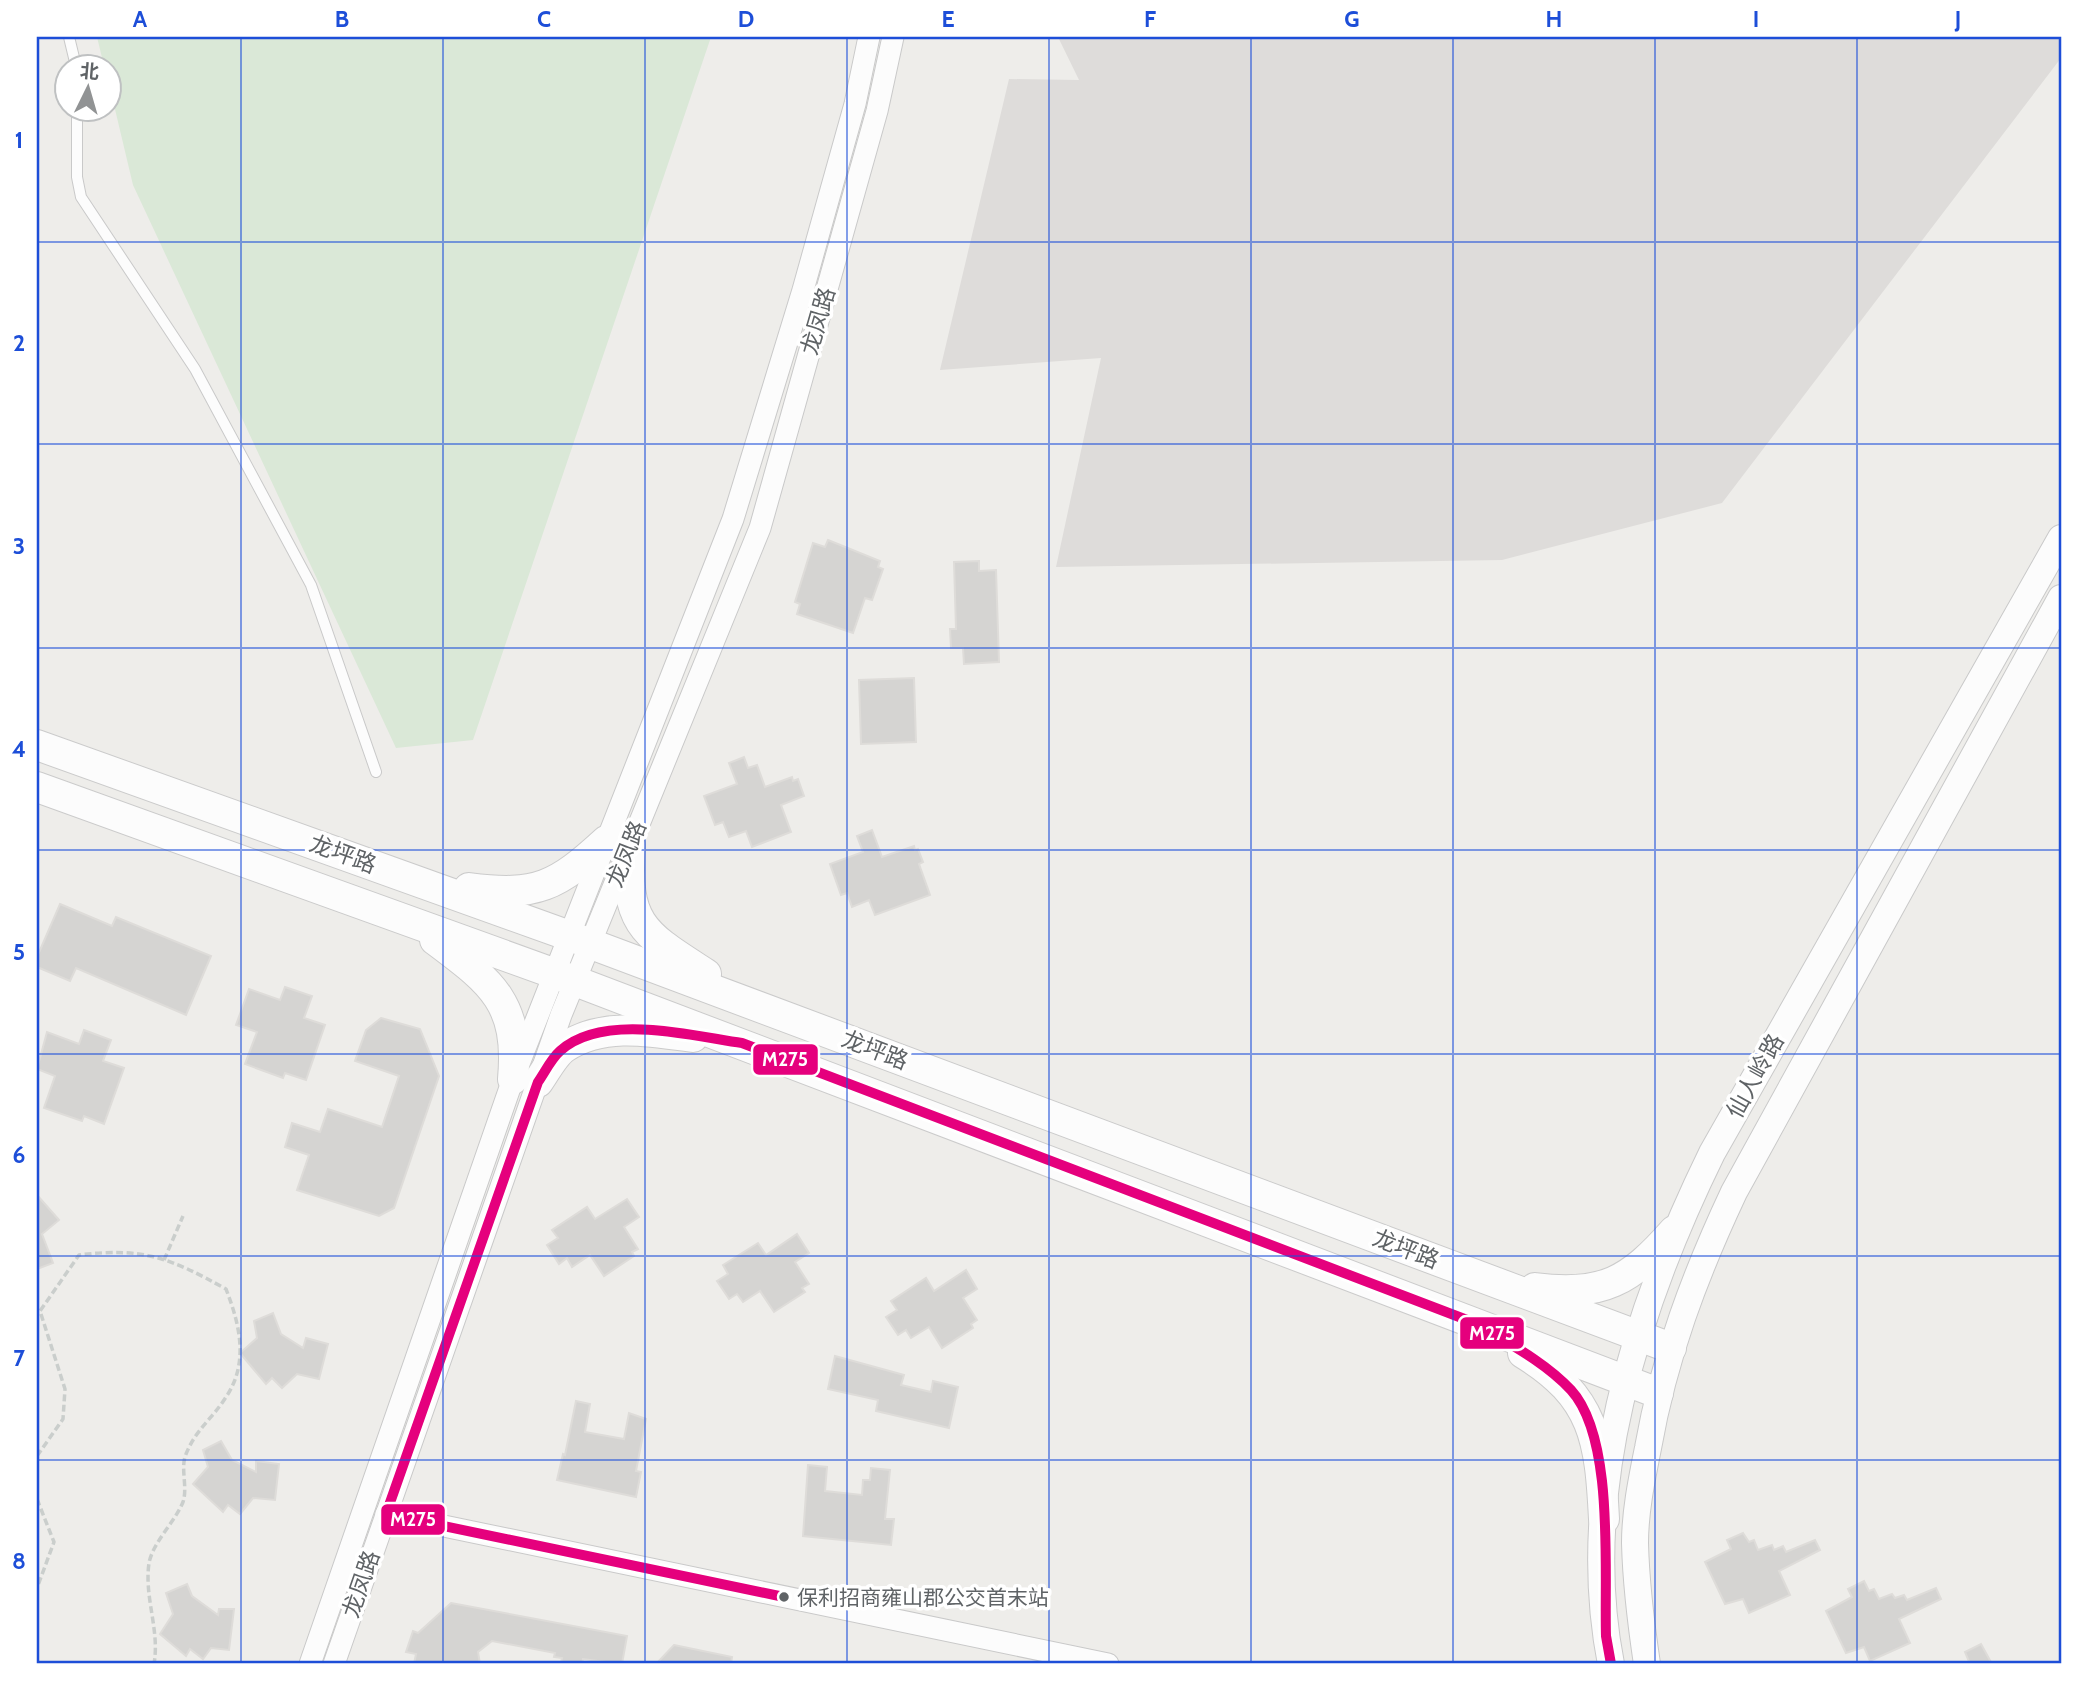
<svg xmlns="http://www.w3.org/2000/svg" width="2098" height="1701" font-family="Cabin,'Noto Sans SC',sans-serif">
<style>
.industrial{fill:#dedcda}
.green{fill:#dae8d7}
.building{fill:#d5d4d2;stroke:#dedcd9;stroke-width:2}
.lines{fill:none;stroke-linecap:round;stroke-linejoin:round}
.service-casing{stroke:#c9c9c9;stroke-width:12}
.minor-casing{stroke:#c9c9c9;stroke-width:23}
.tertiary-casing{stroke:#c9c9c9;stroke-width:28}
.secondary-casing{stroke:#cbcbcb;stroke-width:32}
.path{stroke:#cacecc;stroke-width:3.5;stroke-dasharray:7 3.5;stroke-linecap:butt}
.service{stroke:#fcfcfc;stroke-width:10}
.minor{stroke:#fcfcfc;stroke-width:21}
.tertiary{stroke:#fcfcfc;stroke-width:26}
.secondary{stroke:#fcfcfc;stroke-width:30}
.bus-1-casing{stroke:#fff;stroke-width:16}
.bus-1{stroke:#e5007d;stroke-width:10}
.grid{fill:none;stroke:#1d4ed8;stroke-width:2;stroke-opacity:0.55}
.bus-dot{fill:#5f6366;stroke:#fff;stroke-width:2.5}
.labels{text-anchor:middle;stroke-width:7;stroke-linejoin:round;paint-order:stroke}
.bus-label{font-size:21px;fill:#5f6366;stroke:#fff;text-anchor:start}
.street-label{font-size:23px;fill:#5f6366;stroke:#fff}
.line-badge{stroke:#fff;stroke-width:2.5}
.badge-label{font-size:19px;text-anchor:middle;font-weight:bold;fill:#fff}
.neatline{fill:none;stroke:#1d4ed8;stroke-width:2.5}
.grid-label{font-size:23px;text-anchor:middle;font-weight:bold;fill:#1d4ed8}
</style>
<rect width="100%" height="100%" fill="#eeedea"/>
<path class="industrial" d="M1058,37H2061V58L1722,503L1502,560L1056,567L1101,358L940,370L1009,79L1079,80Z"/>
<path class="green" d="M97,37H711L473,740L396,748L133,185L109,84L108,66H104Z"/>
<g class="building">
<path d="M828,540L880,561L878,567L883,569L872,600L865,598L853,633L797,614L800,604L795,602L813,543L825,547Z"/>
<path d="M979,561V571L996,570L999,662L964,664L963,648H951L950,629H956L954,562Z"/>
<path d="M914,678L916,742L861,744L859,680Z"/>
<path d="M744,757L748,768L757,765L765,787L792,777L793,781L798,779L804,796L781,805L791,832L752,847L746,831L729,837L723,822L715,825L704,796L737,784L729,763Z"/>
<path d="M872,830L882,857L914,846L915,850L918,849L923,862L919,864L930,895L875,915L869,900L852,907L847,893L841,895L830,864L863,852L857,836Z"/>
<path d="M60,904L112,926L116,917L211,956L186,1015L76,968L70,981L37,967V957Z"/>
<path d="M285,987L312,996L304,1018L325,1025L306,1080L285,1073L283,1078L245,1064L257,1032L236,1025L249,989L280,1000Z"/>
<path d="M381,1018L420,1029L439,1076L394,1208L379,1216L297,1190L309,1155L285,1147L292,1123L320,1132L328,1109L382,1127L399,1076L355,1061L366,1030Z"/>
<path d="M84,1030L111,1040L103,1061L124,1068L104,1124L84,1116L82,1121L44,1108L55,1076L37,1069L47,1032L79,1044Z"/>
<path d="M37,1195L59,1220L42,1234L53,1263L37,1269Z"/>
<path d="M627,1199L639,1217L624,1227L638,1249L632,1252L634,1256L604,1276L590,1255L572,1267L567,1258L559,1264L547,1245L558,1238L552,1230L587,1207L595,1219Z"/>
<path d="M797,1234L809,1253L795,1262L809,1284L802,1288L805,1292L774,1312L760,1291L743,1302L737,1294L729,1299L717,1281L728,1274L723,1265L758,1243L766,1255Z"/>
<path d="M966,1270L977,1289L963,1298L977,1320L971,1324L973,1328L942,1348L929,1327L911,1338L906,1330L898,1335L886,1317L897,1310L891,1301L926,1278L934,1291Z"/>
<path d="M273,1313L281,1334L303,1348L306,1338L328,1344L319,1379L297,1374L282,1388L272,1378L266,1384L240,1353L257,1338L254,1321Z"/>
<path d="M835,1356L904,1375L901,1385L931,1392L933,1381L958,1387L949,1428L876,1411L878,1400L828,1389Z"/>
<path d="M576,1401L590,1404L585,1432L624,1439L629,1413L646,1419L636,1471L641,1472L636,1497L557,1480L563,1454L565,1455Z"/>
<path d="M221,1441L232,1460L256,1472V1461L279,1464L275,1500L253,1498L240,1514L228,1505L223,1512L193,1484L208,1467L203,1450Z"/>
<path d="M808,1465L827,1467L825,1491L862,1495L863,1480H870L871,1468L890,1470L885,1519H894L891,1545L803,1536Z"/>
<path d="M1743,1533L1749,1542L1754,1540L1758,1550L1772,1545L1774,1550L1783,1546L1786,1552L1815,1540L1820,1550L1779,1571L1790,1595L1749,1613L1743,1599L1725,1604L1705,1562L1731,1549L1727,1540Z"/>
<path d="M1864,1581L1869,1591L1874,1589L1879,1599L1892,1594L1895,1598L1904,1595L1907,1600L1936,1588L1941,1599L1899,1619L1910,1643L1870,1661L1864,1647L1846,1653L1826,1611L1852,1597L1848,1589Z"/>
<path d="M187,1584L192,1596L218,1615L219,1609H234L229,1650L211,1648L203,1659L190,1649L186,1656L160,1634L173,1614L166,1593Z"/>
<path d="M451,1603L627,1636L622,1664L583,1659L582,1664H569L561,1662L562,1658L554,1657L555,1653L492,1641L478,1652L480,1664H414L416,1654L406,1652L413,1631L418,1633Z"/>
<path d="M1981,1644L1992,1664H1970L1965,1652Z"/>
<path d="M674,1645L732,1657L731,1664H656Z"/>
</g>
<g class="lines">
<g class="service-casing">
<g id="service">
<path d="M69,37L76,66"/>
<path d="M77,108V177L81,197L195,369L311,585L376,772"/>
</g>
</g>
<g class="minor-casing">
<g id="minor">
<path d="M386,1514L1108,1664"/>
<path d="M310,1664L513,1079L733,519L803,290L855,104L869,37"/>
<path d="M334,1664L561,1015L760,528L877,111L893,37"/>
</g>
</g>
<g class="tertiary-casing">
<g id="tertiary">
<path d="M1611,1664C1577,1492 1637,1306 1712,1153L2061,538"/>
<path d="M1647,1664C1641,1624 1636,1584 1635,1543C1635,1511 1642,1478 1648,1448C1664,1357 1695,1275 1734,1192L2061,598"/>
</g>
</g>
<g class="secondary-casing">
<g id="secondary">
<path d="M37,745L567,935L1671,1348"/>
<path d="M37,787L575,981L1658,1393"/>
<path d="M630,845C624,925 644,934 706,974"/>
<path d="M469,888C537,897 557,886 606,841"/>
<path d="M435,940C491,982 520,1002 513,1079"/>
<path d="M538,1082C546,1071 554,1054 565,1047C603,1022 650,1031 693,1037"/>
<path d="M1535,1288C1603,1297 1630,1281 1674,1231"/>
<path d="M1523,1353C1595,1397 1600,1440 1604,1519"/>
</g>
</g>
<g class="path">
<path d="M164,1260L183,1216"/>
<path d="M37,1456L63,1419L65,1389L40,1311L79,1255C144,1247 170,1258 226,1289C240,1325 249,1363 226,1397C213,1418 196,1429 186,1454C180,1468 188,1487 183,1502C175,1522 153,1542 149,1563C144,1598 160,1630 154,1664"/>
<path d="M37,1499L54,1542L37,1588"/>
</g>
<use href="#service" class="service"/>
<use href="#minor" class="minor"/>
<use href="#tertiary" class="tertiary"/>
<use href="#secondary" class="secondary"/>
<g class="bus-1-casing">
<path id="bus-1" d="M784,1597L386,1514L538,1082C545,1072 551,1059 560,1051C603,1012 692,1036 742,1043L1475,1323C1508,1343 1545,1362 1571,1390C1615,1438 1604,1572 1606,1636L1611,1664"/>
</g>
<use href="#bus-1" class="bus-1"/>
</g>
<path class="grid" d="M241,37V1664M443,37V1664M645,37V1664M847,37V1664M1049,37V1664M1251,37V1664M1453,37V1664M1655,37V1664M1857,37V1664M37,242H2061M37,444H2061M37,648H2061M37,850H2061M37,1054H2061M37,1256H2061M37,1460H2061"/>
<circle class="bus-dot" cx="784" cy="1597" r="6"/>
<g class="labels">
<g class="bus-label">
<text x="797" y="1605">保利招商雍山郡公交首末站</text>
</g>
<g class="street-label">
<text transform="translate(818 321) rotate(-74)" y="8">龙凤路</text>
<text transform="translate(343 854) rotate(20)" y="8">龙坪路</text>
<text transform="translate(626 854) rotate(-68)" y="8">龙凤路</text>
<text transform="translate(875 1050) rotate(21)" y="8">龙坪路</text>
<text transform="translate(1755 1076) rotate(-61)" y="8">仙人岭路</text>
<text transform="translate(1406 1249) rotate(21)" y="8">龙坪路</text>
<text transform="translate(361 1584) rotate(-71)" y="8">龙凤路</text>
</g>
</g>
<g class="line-badge">
<rect x="752" y="1043" width="67" height="33" rx="7" fill="#e5007d"/>
<rect x="1459" y="1316" width="66" height="34" rx="7" fill="#e5007d"/>
<rect x="380" y="1503" width="66" height="33" rx="7" fill="#e5007d"/>
</g>
<g class="badge-label">
<text x="785" y="1066">M275</text>
<text x="1492" y="1340">M275</text>
<text x="413" y="1526">M275</text>
</g>
<rect width="2098" height="1701" fill="none" stroke="#ffffff" stroke-width="77"/>
<g transform="translate(88 88) rotate(5)"><circle r="33" fill="#ffffff" stroke="#bfc1c2" stroke-width="2"/>
<path d="M0-5L12 26L0 18L-12 26Z" fill="#919394"/>
<text y="-10" font-size="19" font-weight="bold" text-anchor="middle" fill="#5f6366">北</text>
</g>
<rect x="38" y="38" width="2022" height="1624" class="neatline"/>
<g class="grid-label">
<text x="140" y="27">A</text>
<text x="342" y="27">B</text>
<text x="544" y="27">C</text>
<text x="746" y="27">D</text>
<text x="948" y="27">E</text>
<text x="1150" y="27">F</text>
<text x="1352" y="27">G</text>
<text x="1554" y="27">H</text>
<text x="1756" y="27">I</text>
<text x="1958" y="27">J</text>
<text x="19" y="148">1</text>
<text x="19" y="351">2</text>
<text x="19" y="554">3</text>
<text x="19" y="757">4</text>
<text x="19" y="960">5</text>
<text x="19" y="1163">6</text>
<text x="19" y="1366">7</text>
<text x="19" y="1569">8</text>
</g>
</svg>
